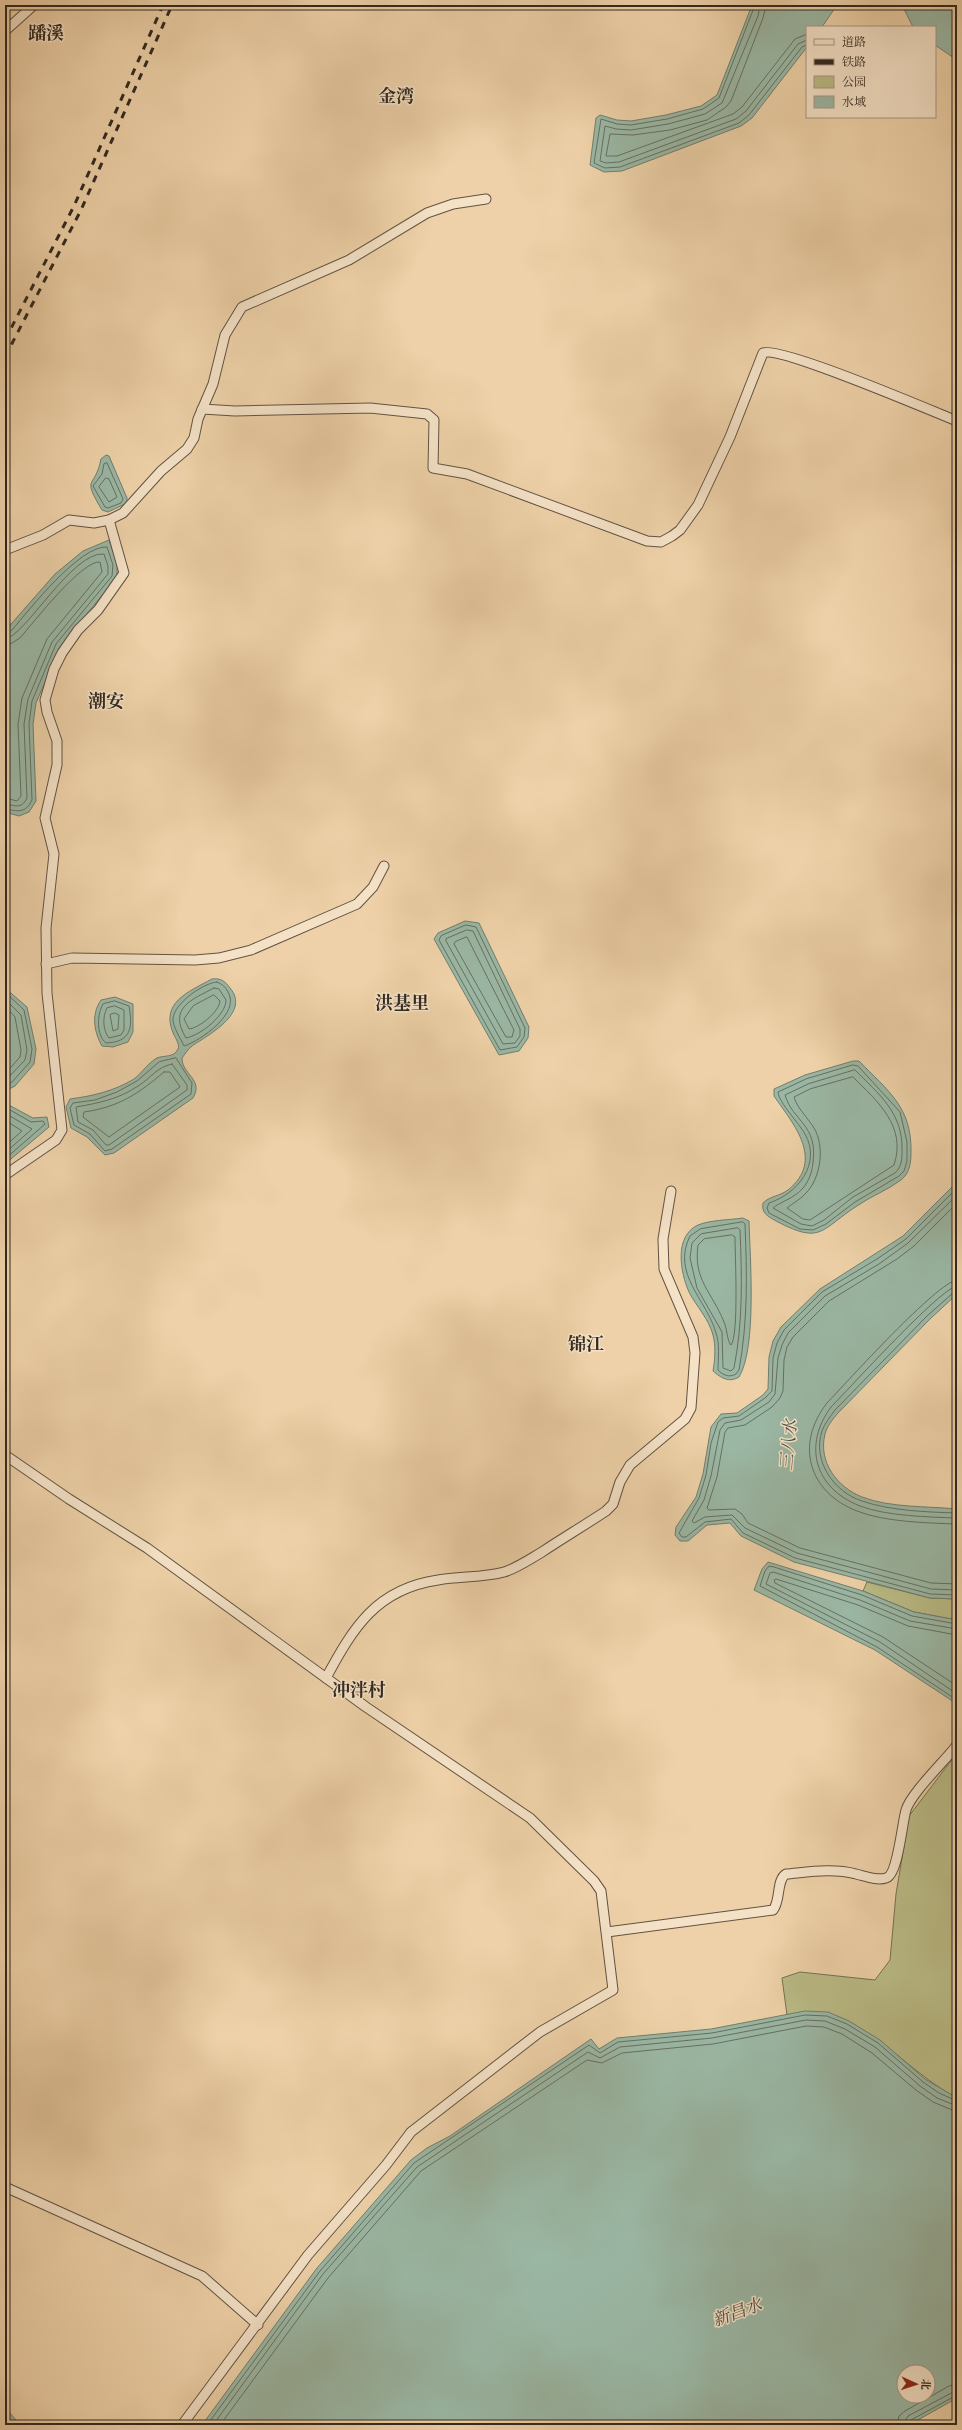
<svg xmlns="http://www.w3.org/2000/svg" width="962" height="2430" font-family="Vollkorn,'Noto Serif SC',serif">
<style>
.green{fill:#babb86;stroke:#767253}
.water{fill:#9ab7a4;stroke:#707e6f;fill-rule:evenodd}
.lines{fill:none;stroke-linecap:round;stroke-linejoin:round}
.shore{stroke:#667062;stroke-width:1}
.minor-casing{stroke:#615342;stroke-width:11}
.minor{stroke:#f4e1c6;stroke-width:9}
.rail{stroke:#322920;stroke-width:3;stroke-dasharray:7 7;stroke-linecap:butt}
.labels{text-anchor:middle;stroke-width:3;stroke-linejoin:round;paint-order:stroke}
.water-label{font-size:17px;font-style:italic;fill:#4c4c41;stroke:#f4e1c6}
.quarter-label{font-size:18px;font-weight:bold;fill:#322920;stroke:#f4e1c6}
</style>
<rect width="100%" height="100%" fill="#eed1a8"/>
<filter id="stains"><feTurbulence type="fractalNoise" baseFrequency=".005" numOctaves="4"/><feColorMatrix values="0 0 0 0 .2 0 0 0 0 .09 0 0 0 0 .02 0 0 0 .5 -.17"/></filter>
<radialGradient id="worn" r=".72"><stop offset=".6" stop-color="#630" stop-opacity="0"/><stop offset="1" stop-color="#630" stop-opacity=".3"/></radialGradient>
<g class="green">
<path d="M867,1582L930,1598L957,1599V1620L914,1612L863,1591Z"/>
<path d="M957,1753V2098C899,2068 860,2001 787,2015L782,1978L800,1972L875,1980L890,1960L896,1894L909,1816Z"/>
</g>
<g class="water">
<path d="M752,5H837L822,27H807V47L752,118L741,126L622,171L604,172L590,165L596,118L600,115L617,120L631,121L666,115L701,106L717,95Z"/>
<path d="M902,5H954L957,18V60L935,45V27H913Z"/>
<path d="M106,455L109,456L127,498V503L108,512L102,510C81,475 95,490 101,459Z"/>
<path d="M109,540L117,564V577L60,647L36,703L33,724L36,801L29,812L19,816L5,812V631L55,574L83,551Z"/>
<path d="M465,921L479,923L529,1027L528,1038L519,1051L499,1055L434,939L438,933Z"/>
<path d="M212,979C221,978 225,981 230,988C251,1013 208,1035 192,1046C188,1049 185,1054 182,1058C182,1075 204,1079 193,1098L114,1153L105,1155L87,1137L71,1128L66,1107L70,1099C93,1096 114,1091 134,1079C142,1073 148,1063 157,1058C164,1055 174,1058 178,1049C180,1045 176,1039 174,1035C159,1003 188,992 212,979Z"/>
<path d="M5,988L27,1007L36,1049L34,1064L15,1086L5,1091Z"/>
<path d="M115,997L133,1004V1032L128,1042L113,1047L102,1046C94,1032 91,1014 101,1000Z"/>
<path d="M853,1061H859C888,1091 912,1107 911,1152C911,1162 910,1173 901,1180C888,1190 871,1196 857,1206C821,1229 822,1245 778,1222C769,1217 761,1214 763,1203C770,1196 780,1196 788,1190C825,1160 794,1125 774,1096V1089L805,1075Z"/>
<path d="M5,1103L33,1118L47,1117L49,1127L5,1164Z"/>
<path d="M957,1182V1294L930,1319L838,1413C833,1419 827,1426 825,1434C818,1462 837,1487 862,1497C891,1508 927,1506 957,1509V1599L930,1598L794,1562L741,1536L730,1523L707,1525L688,1541H680L675,1535L676,1527L696,1497L703,1474L711,1427L721,1414L737,1413L763,1395L768,1389L769,1357L773,1341L781,1327L820,1289L903,1236Z"/>
<path d="M743,1218L749,1221C750,1257 757,1348 739,1377C729,1383 721,1378 713,1371C715,1360 716,1346 713,1335C709,1319 696,1306 689,1292C680,1272 674,1236 698,1225C710,1220 729,1220 743,1218Z"/>
<path d="M768,1562L863,1591L914,1612L957,1620V1704L875,1650L754,1590L762,1569Z"/>
<path d="M805,2011L828,2012L849,2021L880,2040L925,2079L957,2098V2398L909,2425H202L317,2268L411,2160L427,2148L450,2136L591,2039L599,2049L617,2038L711,2029ZM904,2372H928V2396H904Z"/>
<path d="M5,2407L20,2425H5Z"/>
</g>
<g class="lines">
<g class="shore">
<path d="M755,5L719,98L703,109L667,119L631,125L617,124L601,119L594,163L605,168L620,167L739,123L749,115L802,47L807,45"/>
<path d="M760,5L758,16L722,103L705,114L668,124L631,130L616,129L605,126L600,161L606,163L619,162L736,119L746,111L798,44L807,40"/>
<path d="M766,5L763,18L731,101L726,107L707,120L670,130L633,135L610,134L606,156H617L733,114L742,107L795,39L807,34"/>
<path d="M107,463L123,499L121,503L108,508L105,507L93,486L102,474L104,464Z"/>
<path d="M106,478L109,479L117,497L109,502L99,487Z"/>
<path d="M5,633L12,630C29,610 80,545 107,547L113,565L112,576L56,644L32,701L29,724L32,800C25,814 18,811 5,809"/>
<path d="M5,639C25,637 72,551 104,554L108,566V574L52,642L28,699L24,724L27,798C21,810 15,805 5,804"/>
<path d="M5,645L12,643L20,638C33,623 82,560 100,562L102,572L47,639L22,698L18,724L21,796L17,801L5,798"/>
<path d="M466,925L476,927L525,1028L524,1037L517,1047L500,1050L439,940L441,936Z"/>
<path d="M467,930L473,931L520,1029V1036L515,1043L503,1044L446,941V939Z"/>
<path d="M467,937L514,1030L512,1037H506L454,944L455,942Z"/>
<path d="M217,982C222,984 226,987 228,992C241,1013 200,1041 184,1046C181,1039 172,1026 173,1018C175,1003 203,983 217,982Z"/>
<path d="M214,988L219,989L226,1000C226,1015 201,1035 186,1038C168,1008 191,1000 214,988Z"/>
<path d="M5,992L24,1010L32,1049L30,1062L12,1082L5,1086"/>
<path d="M214,995L220,1001C219,1012 199,1028 189,1029L184,1019L193,1006Z"/>
<path d="M5,999L21,1015L27,1050L25,1060L5,1081"/>
<path d="M115,1001L129,1006C133,1028 131,1042 106,1043C96,1035 97,1014 103,1004Z"/>
<path d="M5,1006L15,1017L21,1050L20,1057L5,1074"/>
<path d="M115,1006L124,1010V1030L121,1035L109,1038C103,1031 102,1017 107,1008Z"/>
<path d="M115,1013L119,1015L118,1029L113,1031L110,1015Z"/>
<path d="M176,1058L192,1083L191,1094L112,1149L105,1151L90,1134L74,1125L70,1108L73,1103L95,1100L117,1092L137,1081L159,1062Z"/>
<path d="M172,1064L187,1085V1090L109,1145H106L93,1130L78,1122L76,1107C99,1103 119,1099 138,1086C151,1078 157,1067 172,1064Z"/>
<path d="M853,1065L858,1066L900,1112L907,1142V1161L904,1171L899,1176L855,1202L826,1224L813,1230L800,1229L769,1213L767,1208L769,1203C797,1194 822,1164 805,1134C799,1123 779,1103 778,1092L806,1079Z"/>
<path d="M855,1070C879,1094 903,1113 902,1150C902,1159 902,1166 895,1173L853,1197L824,1220L812,1226L801,1224L773,1208C778,1203 795,1198 803,1188C809,1181 812,1172 813,1163C818,1124 793,1122 785,1095L808,1084Z"/>
<path d="M164,1072H170L180,1087L109,1137L83,1117L84,1112C119,1107 138,1094 164,1072Z"/>
<path d="M853,1077C877,1101 907,1126 894,1165L810,1220L803,1219L787,1208C793,1203 801,1199 806,1193C821,1178 825,1146 814,1128C808,1118 797,1108 794,1097L810,1089Z"/>
<path d="M5,1107L31,1122L43,1121L45,1124L5,1159"/>
<path d="M5,1113L32,1129L5,1153"/>
<path d="M5,1120L22,1131L5,1146"/>
<path d="M957,1188L906,1239L877,1259L822,1292L784,1330L777,1343L773,1358L772,1391L765,1398L739,1416L723,1418L718,1422L711,1443L706,1475L699,1498L679,1533L682,1537H686L705,1522L731,1519L743,1533L795,1558L930,1594L957,1595"/>
<path d="M957,1195L908,1243L879,1264L825,1296L788,1333L782,1345L778,1358L775,1394L769,1402L741,1420L725,1423L720,1430L711,1476L704,1500L692,1521L694,1523L705,1517L732,1515L745,1528L797,1553L931,1589L957,1590"/>
<path d="M957,1203L914,1246L897,1259L829,1301L793,1337L787,1347L784,1360L783,1391L780,1398L772,1407L745,1425L728,1428L725,1432L717,1477L707,1508L709,1510L735,1509L742,1514L748,1523L800,1548L931,1583L957,1584"/>
<path d="M743,1222L745,1224C747,1273 748,1321 739,1370L736,1374C729,1378 723,1375 718,1370C718,1358 720,1344 716,1333C707,1300 671,1274 690,1236L700,1229Z"/>
<path d="M738,1228L740,1230C742,1277 743,1322 734,1368L731,1371L723,1368L722,1332L697,1288L690,1258L692,1243L701,1234Z"/>
<path d="M732,1235L735,1237C735,1253 739,1336 731,1345C727,1341 727,1328 724,1322C712,1292 693,1280 698,1245L704,1239Z"/>
<path d="M957,1280C938,1281 846,1383 827,1403C795,1444 808,1492 857,1511C884,1522 928,1523 957,1524"/>
<path d="M957,1286C941,1287 849,1389 831,1407C803,1445 814,1488 860,1506C886,1516 928,1517 957,1518"/>
<path d="M957,1292L953,1293L927,1316L835,1410C830,1417 825,1423 822,1431C812,1461 834,1492 862,1501C891,1511 927,1512 957,1513"/>
<path d="M957,1624L912,1616L862,1595L774,1567L769,1566L765,1571L760,1586L877,1647L957,1700"/>
<path d="M957,1629L910,1621L860,1600L773,1572L770,1573L766,1584L880,1642L957,1694"/>
<path d="M957,1635L908,1626L858,1605L776,1579L774,1580L775,1583L883,1637L957,1686"/>
<path d="M207,2425L320,2271L414,2163L589,2045L600,2053L618,2042L712,2033L805,2015L827,2016L847,2024L878,2043L923,2082L939,2093L957,2101"/>
<path d="M213,2425L323,2274L417,2167L588,2052L600,2058L620,2047L712,2038L806,2020L825,2021L845,2029L875,2047L920,2086L937,2098L957,2106"/>
<path d="M220,2425L328,2278L421,2171L587,2060L602,2063L622,2053L713,2044L806,2026L824,2027L842,2034L872,2053L916,2090L933,2102L957,2112"/>
<path d="M897,2425L899,2416L905,2411L949,2386L957,2384"/>
<path d="M903,2425L908,2416L957,2390"/>
<path d="M908,2425L911,2420L957,2395"/>
</g>
<g class="minor-casing">
<g id="minor">
<path d="M5,31L34,5"/>
<path d="M202,409L235,411L370,408L427,414L434,420L433,468L467,474L647,541L661,542L672,536L680,530L698,505L730,437L763,353C778,345 932,411 957,421"/>
<path d="M5,550L43,535L69,520L94,523L109,520L123,513L161,471L187,449L194,438L198,419L213,384L225,335L242,307L349,260L427,213L453,204L486,199"/>
<path d="M46,964L72,958L195,960L219,958L251,950L357,904L373,887L384,866"/>
<path d="M5,1175L56,1140L62,1130L47,993L46,928L54,854L45,818L57,765V741L47,712L45,700L54,669L62,653L78,630L98,610L124,573L109,520"/>
<path d="M5,1455L69,1499L147,1548L366,1707L530,1818L594,1881L601,1891L613,1990L540,2032L411,2132L386,2165L308,2255L182,2425"/>
<path d="M326,1678C353,1628 376,1589 438,1580C459,1576 483,1578 504,1572C517,1568 530,1559 542,1552C563,1538 585,1525 606,1511L613,1504L620,1482L630,1465L685,1419L691,1408L695,1353L693,1337L664,1269L663,1239L671,1191"/>
<path d="M607,1932L773,1910C781,1901 776,1880 786,1874C809,1872 833,1868 856,1874C865,1876 877,1881 886,1878C898,1875 902,1823 906,1810C911,1793 945,1761 957,1745"/>
<path d="M5,2187L202,2276L258,2325"/>
</g>
</g>
<use href="#minor" class="minor"/>
<g class="rail">
<path d="M5,340L74,206L163,5"/>
<path d="M5,357L81,210L172,5"/>
</g>
</g>
<g class="labels">
<g class="water-label">
<text transform="translate(788 1445) rotate(-85)" y="6">三八水</text>
<text transform="translate(737 2312) rotate(-20)" y="6">新昌水</text>
</g>
<g class="quarter-label">
<text x="46" y="39">蹯溪</text>
<text x="396" y="102">金湾</text>
<text x="106" y="707">潮安</text>
<text x="402" y="1009">洪基里</text>
<text x="586" y="1350">锦江</text>
<text x="359" y="1696">冲泮村</text>
</g>
</g>
<rect width="962" height="2430" fill="none" stroke="#eed1a8" stroke-width="20"/>
<rect x="6" y="6" width="950" height="2418" fill="none" stroke="#322920" stroke-width="2"/>
<rect x="10" y="10" width="942" height="2410" fill="none" stroke="#322920"/>
<rect x="806" y="26" width="130" height="92" fill="#f4e1c6" stroke="#a69784"/>
<rect x="814" y="39" width="20" height="6" fill="#f4e1c6" stroke="#a69784"/>
<text x="842" y="46" font-size="12" fill="#322920">道路</text>
<rect x="814" y="59" width="20" height="6" fill="#322920" stroke="#a69784"/>
<text x="842" y="66" font-size="12" fill="#322920">铁路</text>
<rect x="814" y="76" width="20" height="12" fill="#babb86" stroke="#a69784"/>
<text x="842" y="86" font-size="12" fill="#322920">公园</text>
<rect x="814" y="96" width="20" height="12" fill="#9ab7a4" stroke="#a69784"/>
<text x="842" y="106" font-size="12" fill="#322920">水域</text>
<g transform="translate(916 2384) rotate(93)"><circle r="19" fill="#f4e1c6" stroke="#a69784"/>
<path d="M0-3L7 15L0 10L-7 15Z" fill="#8f2418"/>
<text y="-6" font-size="11" font-weight="bold" text-anchor="middle" fill="#322920">北</text>
</g>
<rect width="100%" height="100%" filter="url(#stains)"/>
<rect width="100%" height="100%" fill="url(#worn)"/>
</svg>
